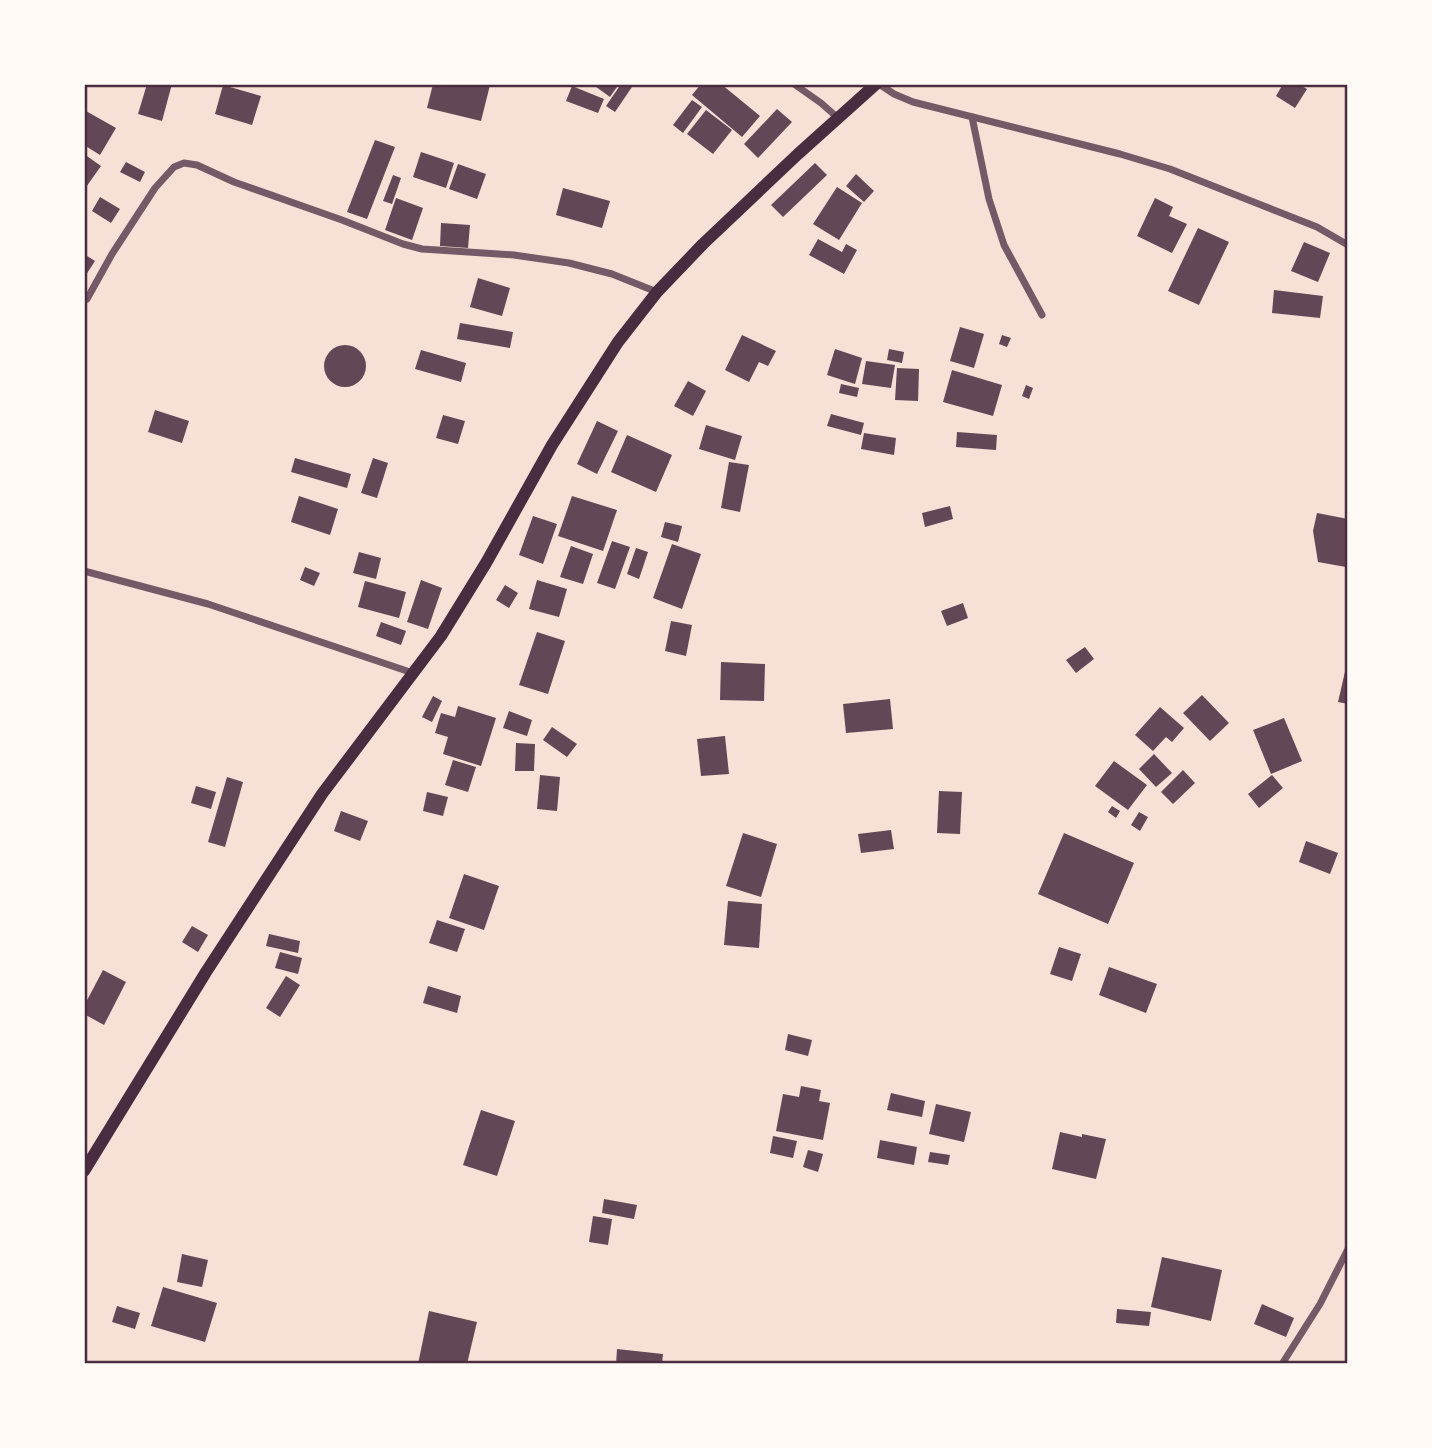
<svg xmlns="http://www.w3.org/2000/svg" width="1432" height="1448" font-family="'Space Grotesk',sans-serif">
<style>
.building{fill:#644757}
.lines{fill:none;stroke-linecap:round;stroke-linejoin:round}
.minor{stroke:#755966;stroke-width:7}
.secondary{stroke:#4a2c40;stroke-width:12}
.neatline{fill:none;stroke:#4a2c40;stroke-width:2.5}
</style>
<rect width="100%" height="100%" fill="#f7e1d7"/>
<g class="building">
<path d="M147,84H172L162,121L138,114Z"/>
<path d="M433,84L490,85L481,121L427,108Z"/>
<path d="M592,84H619L610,97Z"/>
<path d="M621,84H634L615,112L606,106Z"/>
<path d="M701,84H721L760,116L742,137L692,95Z"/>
<path d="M1283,84H1298L1307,89L1295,108L1276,96Z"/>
<path d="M223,85L261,96L252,125L215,114Z"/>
<path d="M572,86L604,99L598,113L566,101Z"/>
<path d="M692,100L702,107L683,133L673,125Z"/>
<path d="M777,109L792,122L758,158L744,144Z"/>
<path d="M706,110L732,130L713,154L687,134Z"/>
<path d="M86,111L116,128L100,155L84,145V114Z"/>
<path d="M375,140L395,147L367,219L347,212Z"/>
<path d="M421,152L454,163L446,188L413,177Z"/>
<path d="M84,154L101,166L84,190Z"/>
<path d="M126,162L145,172L140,182L120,172Z"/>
<path d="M815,163L827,175L783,217L771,205Z"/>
<path d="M458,164L486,174L477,199L449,189Z"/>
<path d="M856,174L874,191L864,202L846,186Z"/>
<path d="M393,175L401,178L392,204L383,201Z"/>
<path d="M837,187L862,203L839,240L813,224Z"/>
<path d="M563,188L610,201L602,228L556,215Z"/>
<path d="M100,197L120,209L111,223L92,211Z"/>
<path d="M396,198L423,208L412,240L385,230Z"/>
<path d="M1155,198L1173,207L1169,216L1187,224L1172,253L1137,236Z"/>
<path d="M441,223L470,225L468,248L440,246Z"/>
<path d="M1198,228L1229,242L1199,305L1168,291Z"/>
<path d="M818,239L842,252L846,244L857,250L844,274L809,255Z"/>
<path d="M1304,242L1330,253L1318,282L1291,271Z"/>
<path d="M84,254L95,261L84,278Z"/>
<path d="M478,278L510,288L502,316L470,307Z"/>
<path d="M1274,290L1323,296L1320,318L1272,313Z"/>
<path d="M460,323L513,332L510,348L457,339Z"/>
<path d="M960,327L984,334L974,368L950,361Z"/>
<path d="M742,335L776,351L768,366L759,362L749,382L725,370Z"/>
<path d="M1002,335L1011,338L1007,347L999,344Z"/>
<circle cx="345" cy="366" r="21"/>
<path d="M835,349L862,358L855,384L827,375Z"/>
<path d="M889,349L904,352L902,363L887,360Z"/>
<path d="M421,350L466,363L461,382L415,369Z"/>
<path d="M866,361L895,365L891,388L862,384Z"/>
<path d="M897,368L919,369L918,401L895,400Z"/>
<path d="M952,370L1002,385L993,416L943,402Z"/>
<path d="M688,381L706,391L693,416L674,406Z"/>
<path d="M841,384L859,388L857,397L839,393Z"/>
<path d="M1026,385L1033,388L1029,399L1022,396Z"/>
<path d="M155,410L189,421L182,443L148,432Z"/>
<path d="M831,414L864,423L861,435L827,426Z"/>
<path d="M443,415L465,421L458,444L436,438Z"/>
<path d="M597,421L618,431L597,474L577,464Z"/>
<path d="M706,425L742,436L735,460L699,449Z"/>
<path d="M957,432L997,435L996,450L956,447Z"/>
<path d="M864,433L896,438L894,455L861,449Z"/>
<path d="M627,435L672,455L656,492L611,472Z"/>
<path d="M295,458L351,474L347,488L291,472Z"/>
<path d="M373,458L388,463L377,498L361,493Z"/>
<path d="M729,462L749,465L740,512L721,508Z"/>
<path d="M299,496L338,509L330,535L291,522Z"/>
<path d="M572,496L617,510L603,551L558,536Z"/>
<path d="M950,506L953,519L925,527L922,513Z"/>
<path d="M1317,513L1348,519V555L1346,567L1318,562L1313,531Z"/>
<path d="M533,516L557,524L543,564L519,555Z"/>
<path d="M665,522L682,526L678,542L661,537Z"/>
<path d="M612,541L630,547L615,589L597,583Z"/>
<path d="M672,544L701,554L682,609L653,598Z"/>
<path d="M571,546L593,554L583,584L560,577Z"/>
<path d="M636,548L648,552L639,579L627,574Z"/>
<path d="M359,552L381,558L376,579L353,573Z"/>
<path d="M305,567L320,573L314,586L300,580Z"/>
<path d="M421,580L442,588L428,629L407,622Z"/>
<path d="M537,580L567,589L559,617L529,609Z"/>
<path d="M365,581L406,592L399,618L358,607Z"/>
<path d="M505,585L518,593L509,608L496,600Z"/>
<path d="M963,603L968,618L947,626L941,611Z"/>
<path d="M671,621L692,625L686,656L665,651Z"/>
<path d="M381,622L406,631L401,645L376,636Z"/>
<path d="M537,632L565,641L548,694L519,685Z"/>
<path d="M1085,647L1094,659L1076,673L1066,660Z"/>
<path d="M721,662L765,664L764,701L720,700Z"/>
<path d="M1347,663H1348V704L1338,702Z"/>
<path d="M1202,695L1229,723L1210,741L1183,713Z"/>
<path d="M433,696L442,701L432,722L422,717Z"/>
<path d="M890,699L893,729L846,733L843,704Z"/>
<path d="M458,706L496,718L481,766L443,754L448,737L435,733L441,713L455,717Z"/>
<path d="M1160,707L1184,728L1172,742L1166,737L1153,751L1135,735Z"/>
<path d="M509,711L532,720L527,736L503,728Z"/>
<path d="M1284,718L1302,761L1271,774L1253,730Z"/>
<path d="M552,727L577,744L567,757L543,740Z"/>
<path d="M725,736L729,774L701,776L697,739Z"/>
<path d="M516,743L535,744L534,771H515Z"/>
<path d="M1154,754L1172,773L1156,787L1139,769Z"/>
<path d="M453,760L476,767L468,792L445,785Z"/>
<path d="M1114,761L1147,785L1128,810L1095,786Z"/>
<path d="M1183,770L1195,783L1173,804L1161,792Z"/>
<path d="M540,775L560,777L557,811L537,809Z"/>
<path d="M1272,775L1283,788L1259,808L1248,794Z"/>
<path d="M227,777L243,782L225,847L208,842Z"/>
<path d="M196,786L216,792L211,809L191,803Z"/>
<path d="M939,791L962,792L960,834L937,833Z"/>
<path d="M427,792L448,797L443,816L423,811Z"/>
<path d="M1112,806L1120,811L1116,818L1108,812Z"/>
<path d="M341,811L368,821L360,841L334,831Z"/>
<path d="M1139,812L1148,817L1140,831L1131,825Z"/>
<path d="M891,830L894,849L861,853L858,834Z"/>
<path d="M743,833L777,844L761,897L726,886Z"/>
<path d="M1064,833L1134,863L1108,924L1038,894Z"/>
<path d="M1306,841L1338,853L1330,874L1299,862Z"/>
<path d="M464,874L499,886L484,930L449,918Z"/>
<path d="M728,901L762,904L759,948L724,945Z"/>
<path d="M437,920L465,929L457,952L429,943Z"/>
<path d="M192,926L208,935L198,952L182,942Z"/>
<path d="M269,934L300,941L298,953L266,946Z"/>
<path d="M1059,947L1081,954L1072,981L1050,974Z"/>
<path d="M280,952L302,958L298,974L275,968Z"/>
<path d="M1109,967L1157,984L1146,1013L1099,995Z"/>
<path d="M103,970L126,982L104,1025L84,1014V1006Z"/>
<path d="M286,976L300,985L280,1017L266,1008Z"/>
<path d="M428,986L461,996L457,1013L423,1003Z"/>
<path d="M788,1034L812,1040L808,1056L785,1050Z"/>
<path d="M801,1086L821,1090L819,1101L830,1103L823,1140L776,1131L783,1094L799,1097Z"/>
<path d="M891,1093L925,1101L922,1117L887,1110Z"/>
<path d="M936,1104L971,1112L964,1142L929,1134Z"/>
<path d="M481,1110L515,1121L497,1176L463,1165Z"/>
<path d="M1060,1132L1082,1137V1134L1106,1139L1096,1179L1052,1169Z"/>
<path d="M773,1136L797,1141L793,1158L770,1153Z"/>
<path d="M880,1140L917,1147L914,1165L877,1158Z"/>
<path d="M808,1150L823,1154L818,1172L803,1167Z"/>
<path d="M930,1152L950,1155L948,1165L928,1162Z"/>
<path d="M604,1199L637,1205L634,1219L602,1213Z"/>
<path d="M593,1216L612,1219L608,1245L589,1242Z"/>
<path d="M182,1254L208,1260L202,1287L177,1282Z"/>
<path d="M1162,1257L1222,1270L1211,1321L1151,1307Z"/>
<path d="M163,1287L217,1303L205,1342L151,1326Z"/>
<path d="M1262,1304L1294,1318L1286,1337L1254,1324Z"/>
<path d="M117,1306L140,1313L135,1329L112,1322Z"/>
<path d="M1117,1309L1151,1312L1149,1326L1116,1323Z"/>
<path d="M429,1311L477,1322L467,1364H418Z"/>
<path d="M617,1349L663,1354L662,1364H616Z"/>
</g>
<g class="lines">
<g class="minor">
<path d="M794,84L821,103L838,118"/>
<path d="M879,84L894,94L913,102L1120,154L1170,169L1317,227L1348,245"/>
<path d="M972,117L989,199L1004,245L1042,315"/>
<path d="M87,299L112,254L155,188L174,167L184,163L197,165L234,182L342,220L403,244L422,249L514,255L569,263L612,274L657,292"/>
<path d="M84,571L208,604L413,673"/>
<path d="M1282,1364L1320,1304L1348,1249"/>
</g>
<path class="secondary" d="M84,1171L206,972L322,794L441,636L486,563L552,445L618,342L657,292L703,244L798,154L876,84"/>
</g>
<rect width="1432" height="1448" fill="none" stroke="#fffaf5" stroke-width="172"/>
<rect x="86" y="86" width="1260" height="1276" class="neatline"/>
</svg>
